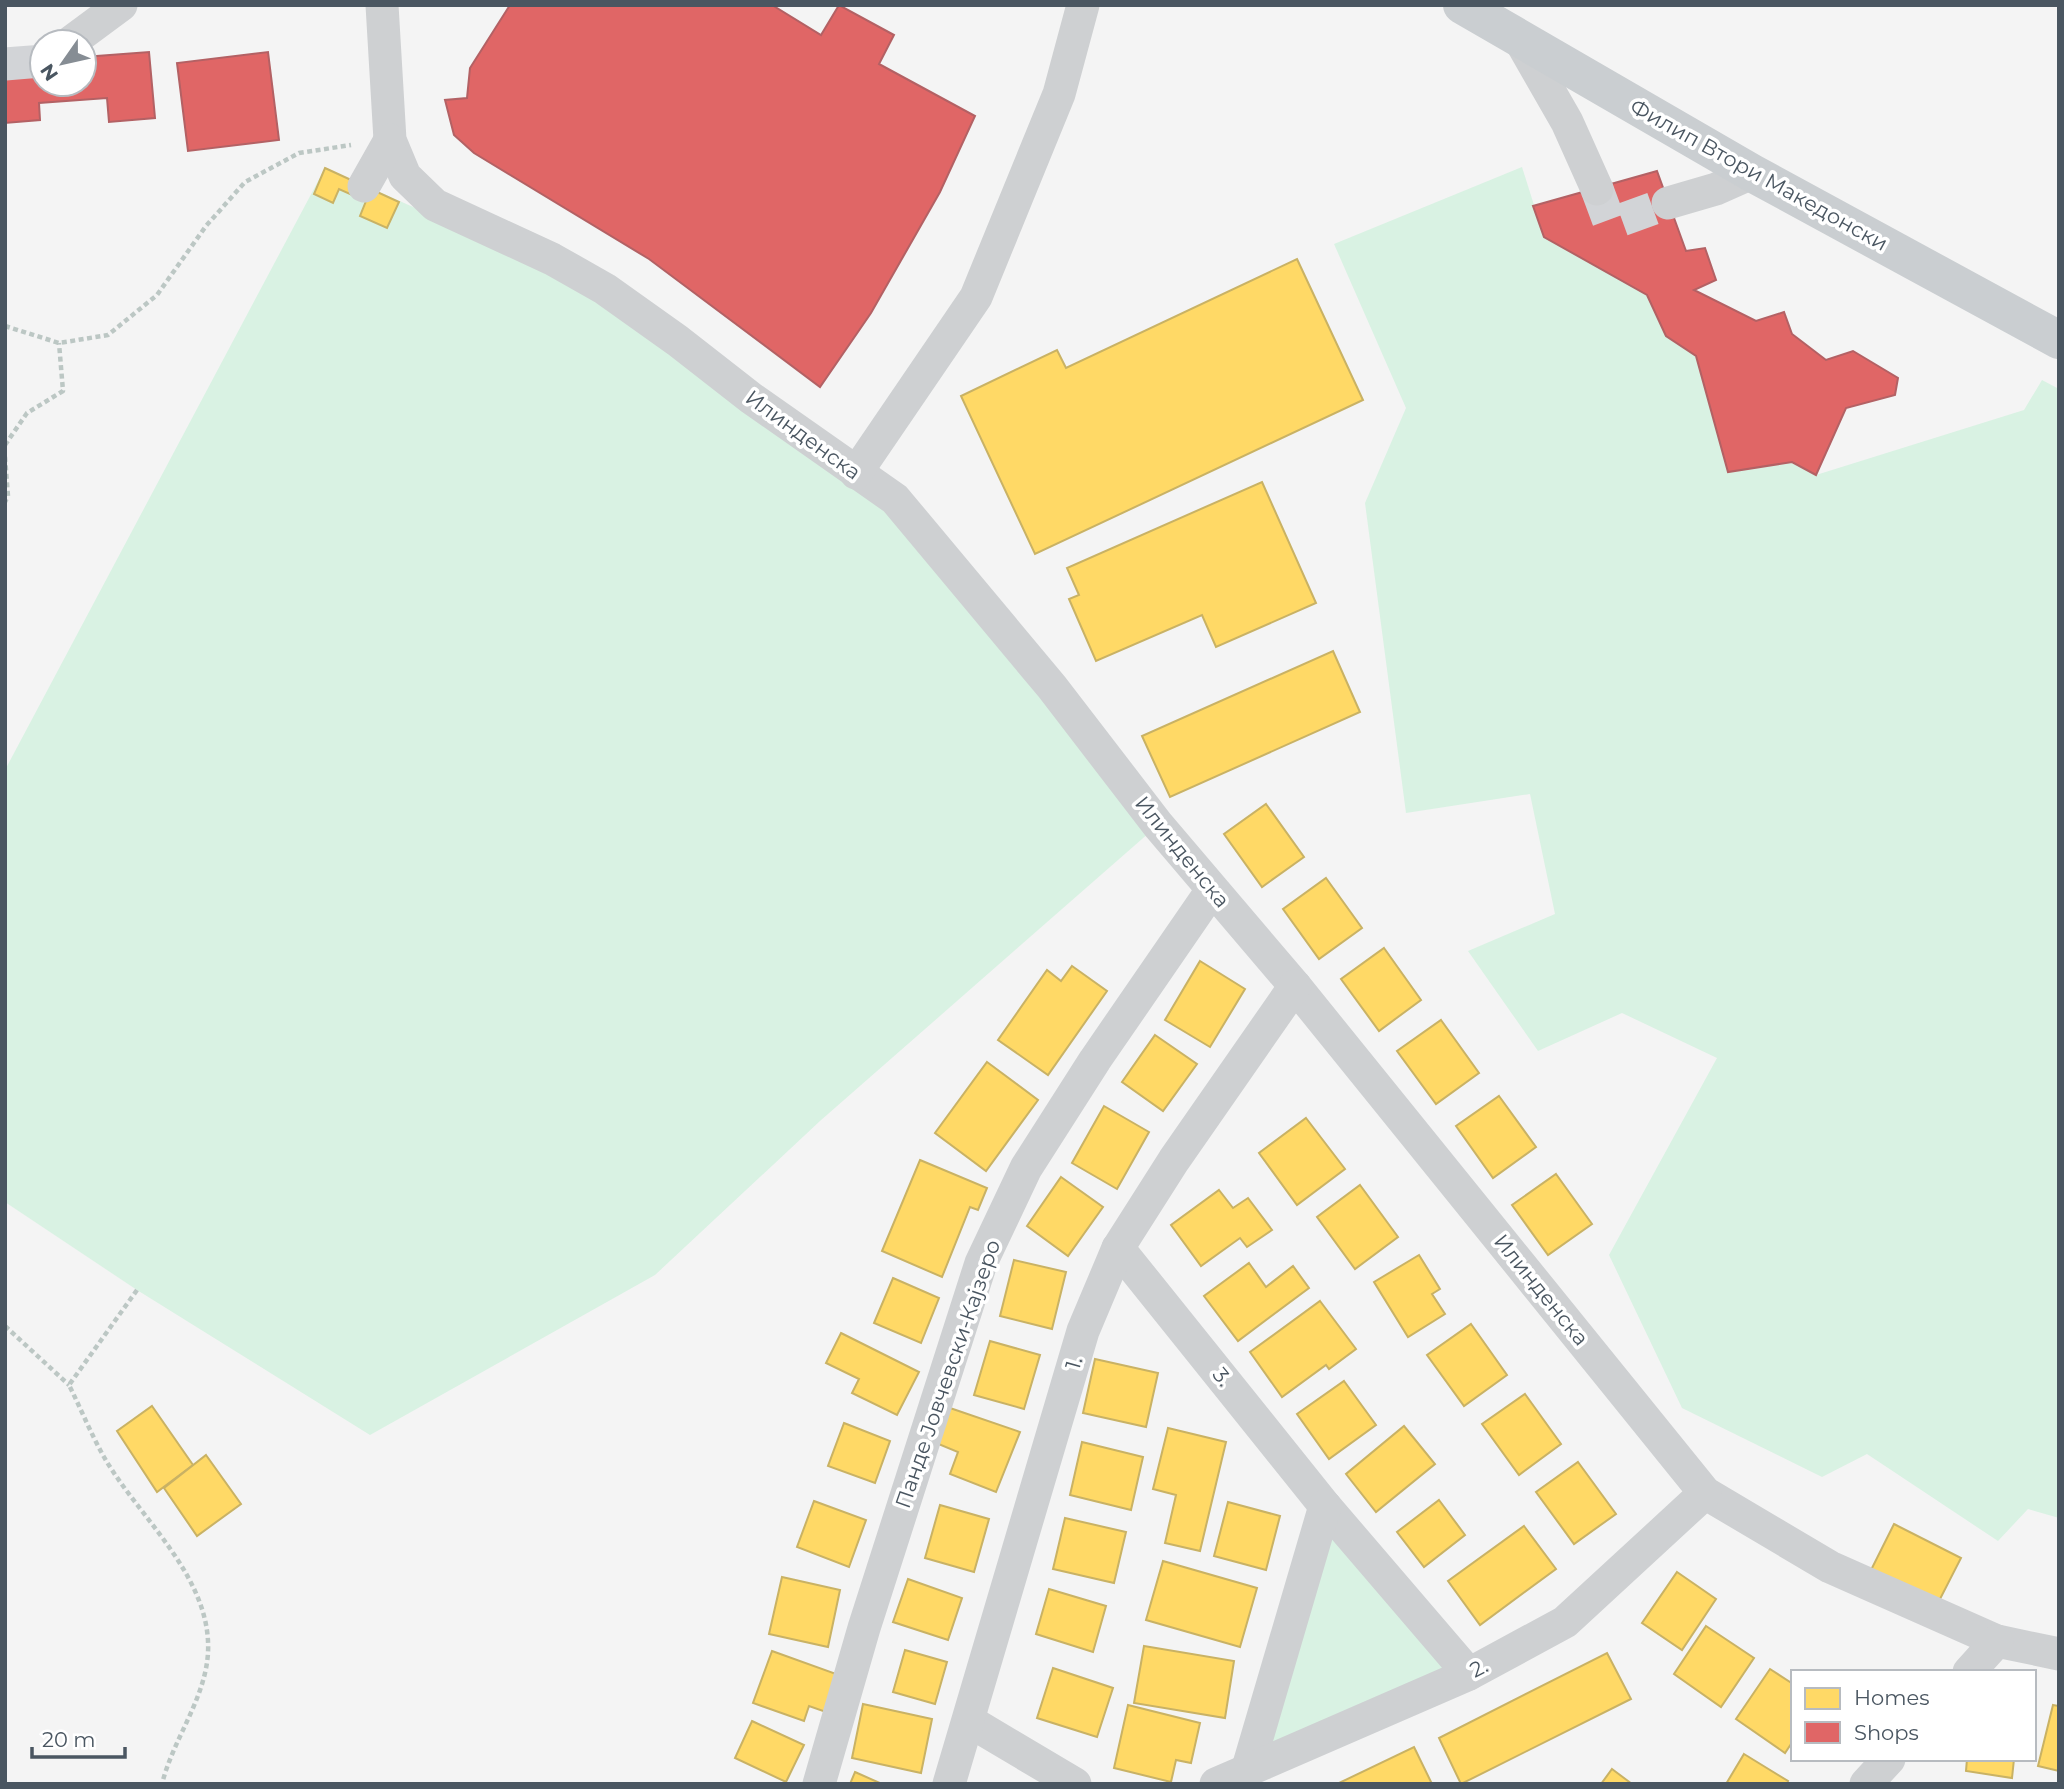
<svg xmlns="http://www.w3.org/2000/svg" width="2064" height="1789" font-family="Montserrat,sans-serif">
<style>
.green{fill:#d9f2e3}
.homes{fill:#ffd966;stroke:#c9b264;stroke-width:2}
.shops{fill:#e06666;stroke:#b36164;stroke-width:2}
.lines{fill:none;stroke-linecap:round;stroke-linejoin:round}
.minor-tunnel{stroke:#d2d4d7;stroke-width:33;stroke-dasharray:33 17;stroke-linecap:butt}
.path{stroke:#bcc7c4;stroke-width:4.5;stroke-dasharray:5 3.5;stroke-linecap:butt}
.minor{stroke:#ced0d2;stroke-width:33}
.major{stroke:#caced1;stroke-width:38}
.labels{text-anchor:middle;stroke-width:7;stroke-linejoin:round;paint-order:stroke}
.street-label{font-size:21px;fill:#4a5661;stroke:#fff}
</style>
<rect width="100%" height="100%" fill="#f4f4f4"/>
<g class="green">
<path d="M1522,167L1544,237L1647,295L1666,336L1696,356L1728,472L1792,462L1816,475L2024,410L2042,380L2059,389V1518L2028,1509L1998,1541L1867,1454L1822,1477L1682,1408L1609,1255L1717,1058L1622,1013L1538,1051L1468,951L1555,914L1530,794L1406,813L1365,503L1406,408L1334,244Z"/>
<path d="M325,168L429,214L552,259L895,499L1158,825L820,1121L655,1275L370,1435L137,1290L5,1202V770Z"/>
<path d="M1325,1506L1469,1674L1248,1768Z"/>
</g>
<g class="homes">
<path d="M325,168L399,202L387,228L360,216L366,201L339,189L333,203L314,194Z"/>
<path d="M1297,259L1363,400L1035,554L961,396L1057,350L1066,368Z"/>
<path d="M1262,482L1316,603L1216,647L1202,615L1096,661L1069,599L1079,595L1067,568Z"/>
<path d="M1333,651L1360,712L1170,797L1142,736Z"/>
<path d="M1266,804L1304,857L1262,887L1224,834Z"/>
<path d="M1326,878L1362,928L1319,959L1283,909Z"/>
<path d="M1384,948L1421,1000L1379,1031L1341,979Z"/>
<path d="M1200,961L1245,989L1210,1047L1165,1020Z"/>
<path d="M1072,966L1107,991L1048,1075L998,1040L1047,970L1061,981Z"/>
<path d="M1441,1020L1479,1073L1436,1104L1397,1051Z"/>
<path d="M1155,1035L1197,1064L1163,1111L1122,1082Z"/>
<path d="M987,1062L1038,1100L986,1171L935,1133Z"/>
<path d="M1499,1096L1536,1147L1493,1178L1456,1126Z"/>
<path d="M1104,1106L1149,1132L1117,1189L1072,1163Z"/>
<path d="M1306,1118L1345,1169L1297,1205L1259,1153Z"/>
<path d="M920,1160L987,1188L978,1210L970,1207L942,1277L882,1251Z"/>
<path d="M1556,1174L1592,1224L1548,1255L1512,1205Z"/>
<path d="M1061,1177L1103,1207L1068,1256L1027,1226Z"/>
<path d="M1360,1185L1398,1237L1355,1269L1317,1217Z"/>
<path d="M1219,1190L1233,1208L1248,1198L1272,1230L1247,1247L1240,1238L1201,1266L1171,1225Z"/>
<path d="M1419,1255L1440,1289L1432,1294L1445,1314L1408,1337L1374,1282Z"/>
<path d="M1014,1260L1066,1272L1052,1329L1000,1316Z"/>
<path d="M1249,1263L1266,1287L1293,1266L1309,1288L1238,1341L1204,1296Z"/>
<path d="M893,1278L939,1298L921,1343L874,1323Z"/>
<path d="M1320,1301L1356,1349L1329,1369L1326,1365L1282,1397L1250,1352Z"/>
<path d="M1471,1324L1507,1375L1464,1406L1427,1355Z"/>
<path d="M841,1333L919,1372L897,1415L852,1393L859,1379L826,1363Z"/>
<path d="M990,1341L1040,1355L1024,1409L974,1395Z"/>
<path d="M1095,1359L1158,1373L1146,1427L1083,1413Z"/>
<path d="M1344,1381L1376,1425L1329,1459L1297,1414Z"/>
<path d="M1525,1394L1561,1444L1519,1475L1482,1424Z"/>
<path d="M152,1406L193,1465L157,1492L117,1431Z"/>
<path d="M950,1408L1020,1432L996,1492L950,1474L958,1452L936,1443Z"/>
<path d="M844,1423L890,1441L875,1483L828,1466Z"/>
<path d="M1404,1426L1435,1464L1376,1512L1346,1474Z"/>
<path d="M1168,1428L1226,1442L1200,1551L1165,1543L1176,1495L1153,1489Z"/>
<path d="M1082,1442L1143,1457L1131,1510L1070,1495Z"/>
<path d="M206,1455L241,1504L197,1536L164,1488Z"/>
<path d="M1578,1462L1616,1514L1574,1544L1536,1492Z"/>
<path d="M1439,1500L1465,1535L1424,1567L1397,1532Z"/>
<path d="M814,1501L866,1520L849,1567L797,1547Z"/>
<path d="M1228,1502L1280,1516L1266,1570L1214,1556Z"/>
<path d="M940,1505L989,1519L974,1572L925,1558Z"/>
<path d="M1065,1518L1126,1532L1114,1583L1053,1569Z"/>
<path d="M1894,1524L1961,1558L1938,1603L1871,1570Z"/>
<path d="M1524,1526L1556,1569L1480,1625L1448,1581Z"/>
<path d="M1163,1561L1257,1588L1240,1647L1146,1620Z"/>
<path d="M1677,1572L1716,1599L1682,1650L1642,1623Z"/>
<path d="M782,1577L840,1590L828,1647L769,1634Z"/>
<path d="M908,1579L962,1598L948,1640L893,1622Z"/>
<path d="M1049,1589L1106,1606L1093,1652L1036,1634Z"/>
<path d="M1706,1626L1754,1658L1721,1707L1674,1674Z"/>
<path d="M1144,1646L1234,1661L1225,1718L1134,1703Z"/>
<path d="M905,1650L947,1662L935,1704L893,1692Z"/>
<path d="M772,1651L839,1675L826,1712L809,1706L804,1721L753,1703Z"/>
<path d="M1607,1653L1631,1699L1461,1784L1439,1738Z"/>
<path d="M1053,1668L1113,1688L1097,1737L1037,1718Z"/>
<path d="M1770,1669L1793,1684V1741L1785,1753L1736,1719Z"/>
<path d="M863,1704L932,1719L921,1773L852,1758Z"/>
<path d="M1128,1705L1200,1723L1191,1763L1176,1760L1171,1782L1114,1768Z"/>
<path d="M2053,1705L2059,1706V1771L2038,1766Z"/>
<path d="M752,1721L804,1745L786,1782L735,1758Z"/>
<path d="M1414,1747L1432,1784H1337Z"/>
<path d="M1744,1754L1788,1781L1787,1784H1726Z"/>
<path d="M1967,1759H2014L2012,1778L1966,1771Z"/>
<path d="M1612,1769L1632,1784H1601Z"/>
<path d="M855,1772L882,1784H850Z"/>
</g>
<g class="shops">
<path d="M510,5H772L821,35L839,5L894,35L879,64L975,116L940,192L871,313L820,387L649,259L474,153L454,135L445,100L467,98L470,68Z"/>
<path d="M36,51L42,59V84H84V57L149,52L155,118L109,122L107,98L39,103L40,120L5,123V53Z"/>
<path d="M268,52L279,140L188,151L177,63Z"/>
<path d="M1657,171L1686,251L1705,248L1716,280L1694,290L1756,321L1784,312L1792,334L1826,360L1853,351L1898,378L1895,395L1846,408L1816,475L1792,462L1728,472L1696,356L1666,336L1647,295L1544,237L1533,206Z"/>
</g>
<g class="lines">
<g class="minor-tunnel">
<path d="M5,64L42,61"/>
<path d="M1597,189L1610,224L1668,203"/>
</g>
<g class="path">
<path d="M5,326L59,343L108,335L157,295L206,226L245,182L299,153L351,145"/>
<path d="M5,445L27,413L63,391L59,343"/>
<path d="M5,457L8,496L5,502"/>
<path d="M137,1290L69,1385C81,1409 91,1434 104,1457C139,1518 212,1577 208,1653C205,1700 173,1739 162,1784"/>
<path d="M5,1326L69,1385"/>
</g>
<g class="minor">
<path d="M382,5L390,140L405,176L435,205L552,259L605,289L678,341L751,398L895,499L1052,687L1158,825L1295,986L1705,1493L1830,1567L1997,1641L2059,1654"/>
<path d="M1520,40L1567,122L1597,189"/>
<path d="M71,42L121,5"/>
<path d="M364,186L390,140"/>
<path d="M1668,203L1716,189L1752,173"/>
<path d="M856,473L976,297L1059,94L1083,5"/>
<path d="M1118,1248L1325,1506L1469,1674"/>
<path d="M1969,1672L1997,1641"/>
<path d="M969,1721L1075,1784"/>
<path d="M1248,1768L1325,1506"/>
<path d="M819,1784L864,1628L981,1263L1026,1168L1095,1060L1212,890"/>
<path d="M949,1784L1083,1331L1118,1248L1174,1160L1295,986"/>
<path d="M1216,1784L1469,1674L1565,1622L1705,1493"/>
<path d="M1866,1784L1889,1759"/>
</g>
<path class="major" d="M1462,5L1752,173L2059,340"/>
</g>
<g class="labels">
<g class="street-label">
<text transform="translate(1759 175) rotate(29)" y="7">Филип Втори Македонски</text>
<text transform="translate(803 435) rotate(36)" y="7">Илинденска</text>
<text transform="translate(1182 852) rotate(51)" y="7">Илинденска</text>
<text transform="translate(1541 1290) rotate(51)" y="7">Илинденска</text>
<text transform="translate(1074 1363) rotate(-74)" y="7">1.</text>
<text transform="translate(948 1374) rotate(-71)" y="7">Панде Јовчевски-Кајзеро</text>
<text transform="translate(1222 1377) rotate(51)" y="7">3.</text>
<text transform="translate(1479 1668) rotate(-27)" y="7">2.</text>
</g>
</g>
<rect width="2064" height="1789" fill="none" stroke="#4a5661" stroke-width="14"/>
<rect x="1791" y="1670" width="245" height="91" fill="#ffffff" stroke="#b7bbc0" stroke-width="2"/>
<rect x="1805" y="1688" width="35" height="21" fill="#ffd966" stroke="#b7bbc0" stroke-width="2"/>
<text x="1854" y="1705" font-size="21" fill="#4a5661">Homes</text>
<rect x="1805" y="1722" width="35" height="21" fill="#e06666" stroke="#b7bbc0" stroke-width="2"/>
<text x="1854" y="1740" font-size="21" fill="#4a5661">Shops</text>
<g transform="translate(63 63) rotate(236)"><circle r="33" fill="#ffffff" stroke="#b7bbc0" stroke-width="2"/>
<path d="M0-5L12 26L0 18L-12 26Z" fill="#868d94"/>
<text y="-10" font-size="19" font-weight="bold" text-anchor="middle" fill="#4a5661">N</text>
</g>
<path d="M32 1747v10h93v-10" fill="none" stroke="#4a5661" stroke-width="3.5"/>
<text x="42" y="1747" font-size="21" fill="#4a5661" stroke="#ffffff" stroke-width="5" paint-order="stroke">20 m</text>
</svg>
